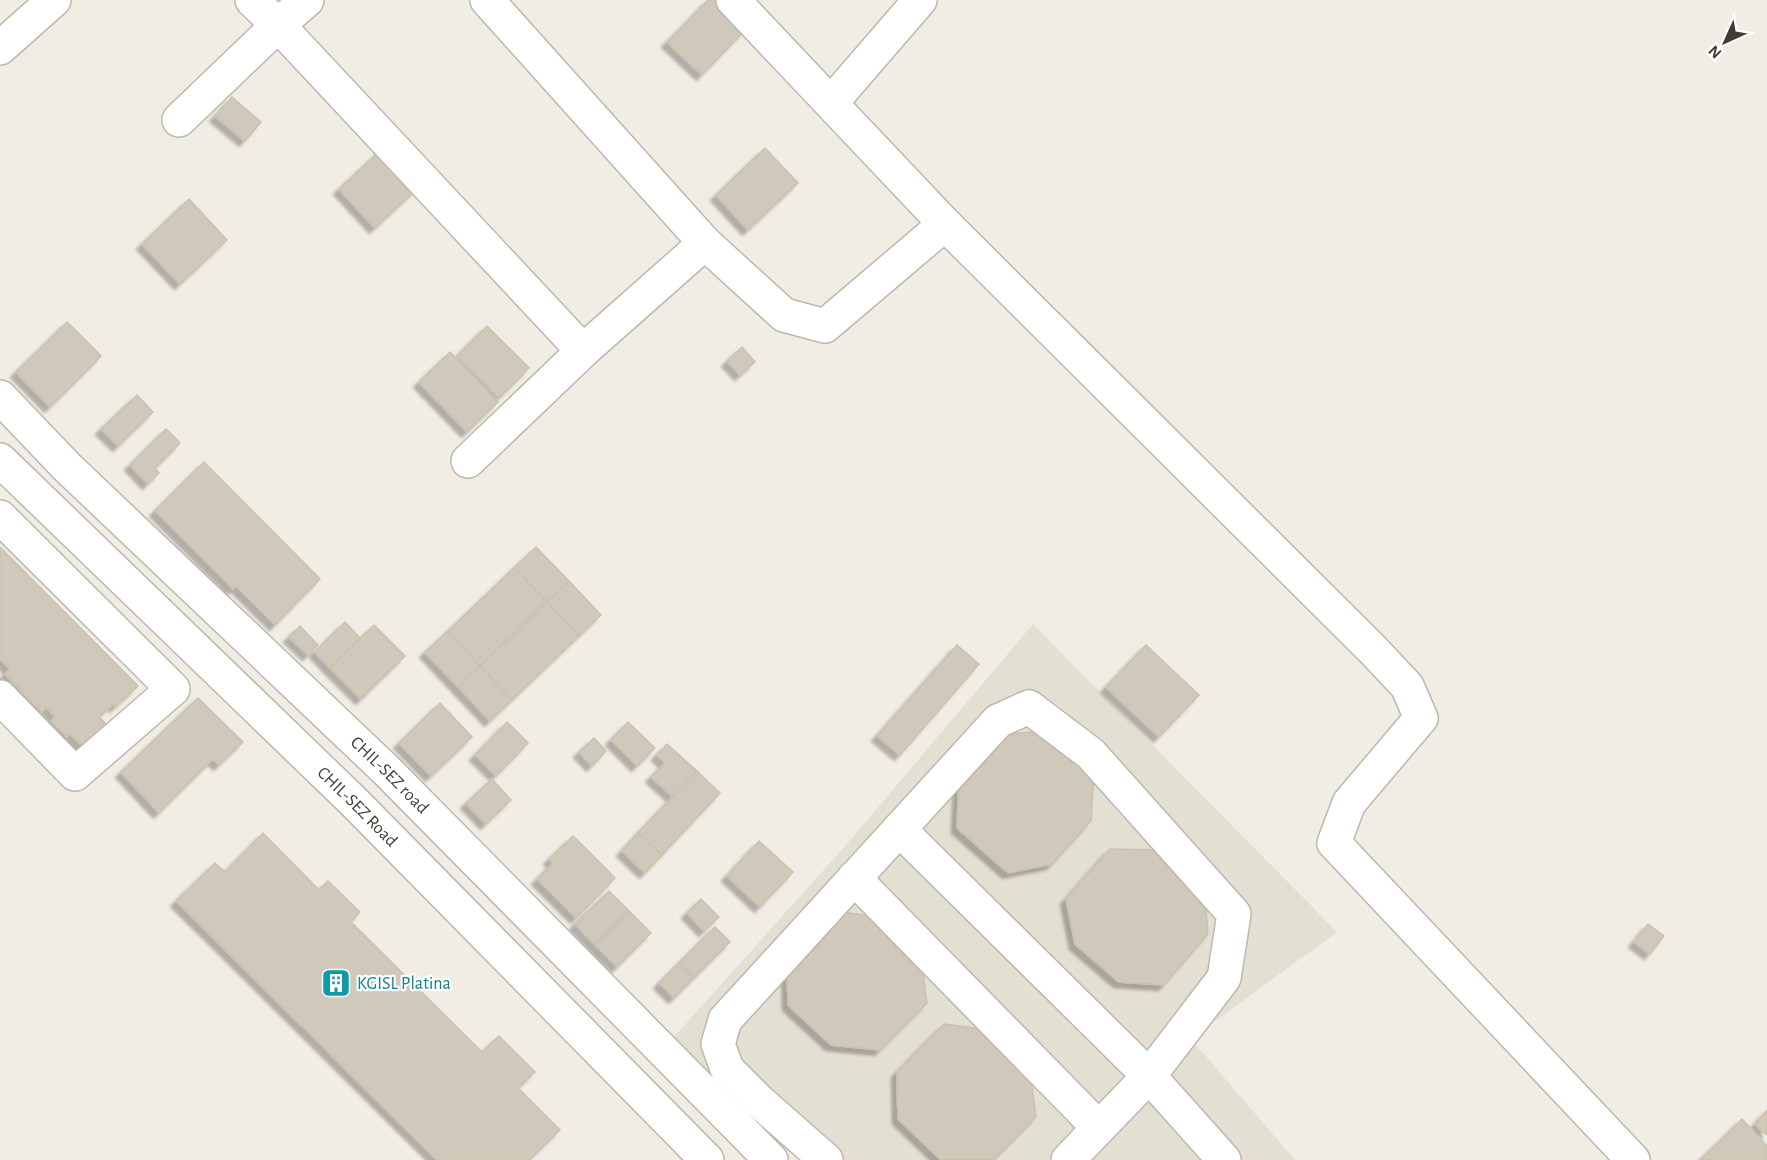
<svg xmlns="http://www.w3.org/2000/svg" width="1767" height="1160" font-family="'Alegreya Sans',sans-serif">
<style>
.residential{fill:#e3dfd3}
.building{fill:#d0c9bb;stroke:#cac1af;stroke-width:1.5;filter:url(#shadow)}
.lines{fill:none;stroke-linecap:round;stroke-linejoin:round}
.minor-casing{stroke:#bdb8ab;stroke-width:36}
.minor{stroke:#fff;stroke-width:33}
.labels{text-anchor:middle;stroke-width:4.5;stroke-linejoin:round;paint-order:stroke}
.street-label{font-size:18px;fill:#413d35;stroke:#fff}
.culture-label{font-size:18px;fill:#0d838f;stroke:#fff;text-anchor:start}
</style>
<defs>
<filter id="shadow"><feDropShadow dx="-5.5" dy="5.5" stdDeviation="1.5" flood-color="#0004"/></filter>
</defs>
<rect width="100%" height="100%" fill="#f0ede4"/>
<path class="residential" d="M1033,624L1337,932L1191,1039L1295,1160H809L774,1134L673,1038L847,844Z"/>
<g class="building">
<path d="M708,0H718L747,28L702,75L667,42Z"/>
<path d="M232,97L261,122L245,141L215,116Z"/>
<path d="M383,148L419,187L375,228L339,189Z"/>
<path d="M765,148L798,183L748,230L716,195Z"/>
<path d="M189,199L227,240L180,284L142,244Z"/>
<path d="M67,322L101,356L50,407L16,372Z"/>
<path d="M487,326L529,368L499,398L457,356Z"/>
<path d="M742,347L755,362L740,375L727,361Z"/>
<path d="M450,352L498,402L467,432L419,382Z"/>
<path d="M137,395L153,412L118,446L101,429Z"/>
<path d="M166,429L180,443L155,468L159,473L148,484L130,465Z"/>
<path d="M204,462L320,579L275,625L236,586L233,589L155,511Z"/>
<path d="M0,547L138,686L115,707L113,704L99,717L106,724L83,747L70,734L67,737L51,721L55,717L46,707L42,712L5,674L10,669L0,659Z"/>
<path d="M536,547L569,581L547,602L514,568Z"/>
<path d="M514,568L547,602L480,666L447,632Z"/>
<path d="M569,581L601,615L579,636L547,602Z"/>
<path d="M547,602L579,636L512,700L480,666Z"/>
<path d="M345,622L360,638L330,668L315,652Z"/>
<path d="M374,625L405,656L361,699L330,668Z"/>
<path d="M300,626L318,645L308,655L289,637Z"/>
<path d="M447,632L480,666L458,687L425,652Z"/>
<path d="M957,645L979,664L900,755L877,736Z"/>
<path d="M1146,645L1199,695L1159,737L1106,687Z"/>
<path d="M480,666L512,700L490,721L458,687Z"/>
<path d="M198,698L243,742L219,765L213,759L159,813L121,772Z"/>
<path d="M440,703L472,737L431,776L399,743Z"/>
<path d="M507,722L528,743L496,776L475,755Z"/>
<path d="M628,722L655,748L637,766L611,740Z"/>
<path d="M1043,731L1094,775L1091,821L1052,864L1008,873L957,828L959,779L997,735Z"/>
<path d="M594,738L606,751L592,766L579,752Z"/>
<path d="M667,744L697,771L673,797L651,777L665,763L657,755Z"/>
<path d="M697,771L720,793L662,855L638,833Z"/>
<path d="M492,779L511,800L486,824L466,803Z"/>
<path d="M263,833L319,890L328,881L360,912L351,922L482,1052L499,1036L535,1072L518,1088L560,1130L529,1160H437L176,901L215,863L225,872Z"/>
<path d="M638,833L662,855L645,873L622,851Z"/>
<path d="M573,836L615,878L576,918L537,879L553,863L549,859Z"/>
<path d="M759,841L793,872L760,907L727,876Z"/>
<path d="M1110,849L1159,850L1204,887L1208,934L1164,985L1119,982L1075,944L1066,899Z"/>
<path d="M609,891L629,911L595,945L575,924Z"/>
<path d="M701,899L719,917L704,931L687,913Z"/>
<path d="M629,911L651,933L617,967L595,945Z"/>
<path d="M834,911L880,917L921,958L927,1003L880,1050L831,1045L788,1005L787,958Z"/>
<path d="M1648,924L1664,936L1650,954L1634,942Z"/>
<path d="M715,927L730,942L694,978L679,963Z"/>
<path d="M679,963L694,978L674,998L659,983Z"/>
<path d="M944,1024L989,1030L1030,1072L1036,1117L993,1160L940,1159L898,1119L897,1072Z"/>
<path d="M1767,1110V1135L1755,1124Z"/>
<path d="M1742,1119L1767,1146V1160H1700Z"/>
</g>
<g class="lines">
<g class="minor-casing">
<g id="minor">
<path d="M252,0L278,25L583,351"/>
<path d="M487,0L705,243"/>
<path d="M733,0L945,224L1373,650L1407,686L1421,718L1349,803L1334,843L1633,1160"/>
<path d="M0,48L54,0"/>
<path d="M831,103L920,0"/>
<path d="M179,120L278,25L307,0"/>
<path id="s1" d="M0,397L67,467L386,770L771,1160"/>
<path id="s2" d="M0,460L354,802L707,1160"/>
<path d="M468,461L583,351L705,243L784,315L825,326L945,224"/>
<path d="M0,517L173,689L75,774L0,697"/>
<path d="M899,829L1149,1076L1224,1160"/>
<path d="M854,878L1098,1127"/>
<path d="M826,1160L760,1102L727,1069L718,1044L725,1020L998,721L1029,707L1091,754L1234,914L1224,978L1149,1076L1068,1160"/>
</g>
</g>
<use href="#minor" class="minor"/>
</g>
<defs>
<g id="building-square" transform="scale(1.5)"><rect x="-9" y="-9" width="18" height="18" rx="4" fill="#0f9aa8" stroke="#fff"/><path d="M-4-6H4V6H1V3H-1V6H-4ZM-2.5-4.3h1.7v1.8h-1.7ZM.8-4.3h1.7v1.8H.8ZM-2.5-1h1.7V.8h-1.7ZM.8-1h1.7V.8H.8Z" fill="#fff"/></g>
</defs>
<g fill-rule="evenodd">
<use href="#building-square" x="336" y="983"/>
</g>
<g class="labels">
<g class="street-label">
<text dy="6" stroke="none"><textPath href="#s1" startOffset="543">CHIL-SEZ road</textPath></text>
<text dy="6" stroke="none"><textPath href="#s2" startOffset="498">CHIL-SEZ Road</textPath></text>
</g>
<g class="culture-label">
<text x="357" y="989">KGISL Platina</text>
</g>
</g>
<g transform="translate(1725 42) rotate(225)" stroke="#ffffff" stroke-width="4.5" paint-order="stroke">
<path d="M0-4.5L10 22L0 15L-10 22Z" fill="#413d35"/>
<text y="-9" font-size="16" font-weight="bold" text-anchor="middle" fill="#413d35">N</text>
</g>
</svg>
